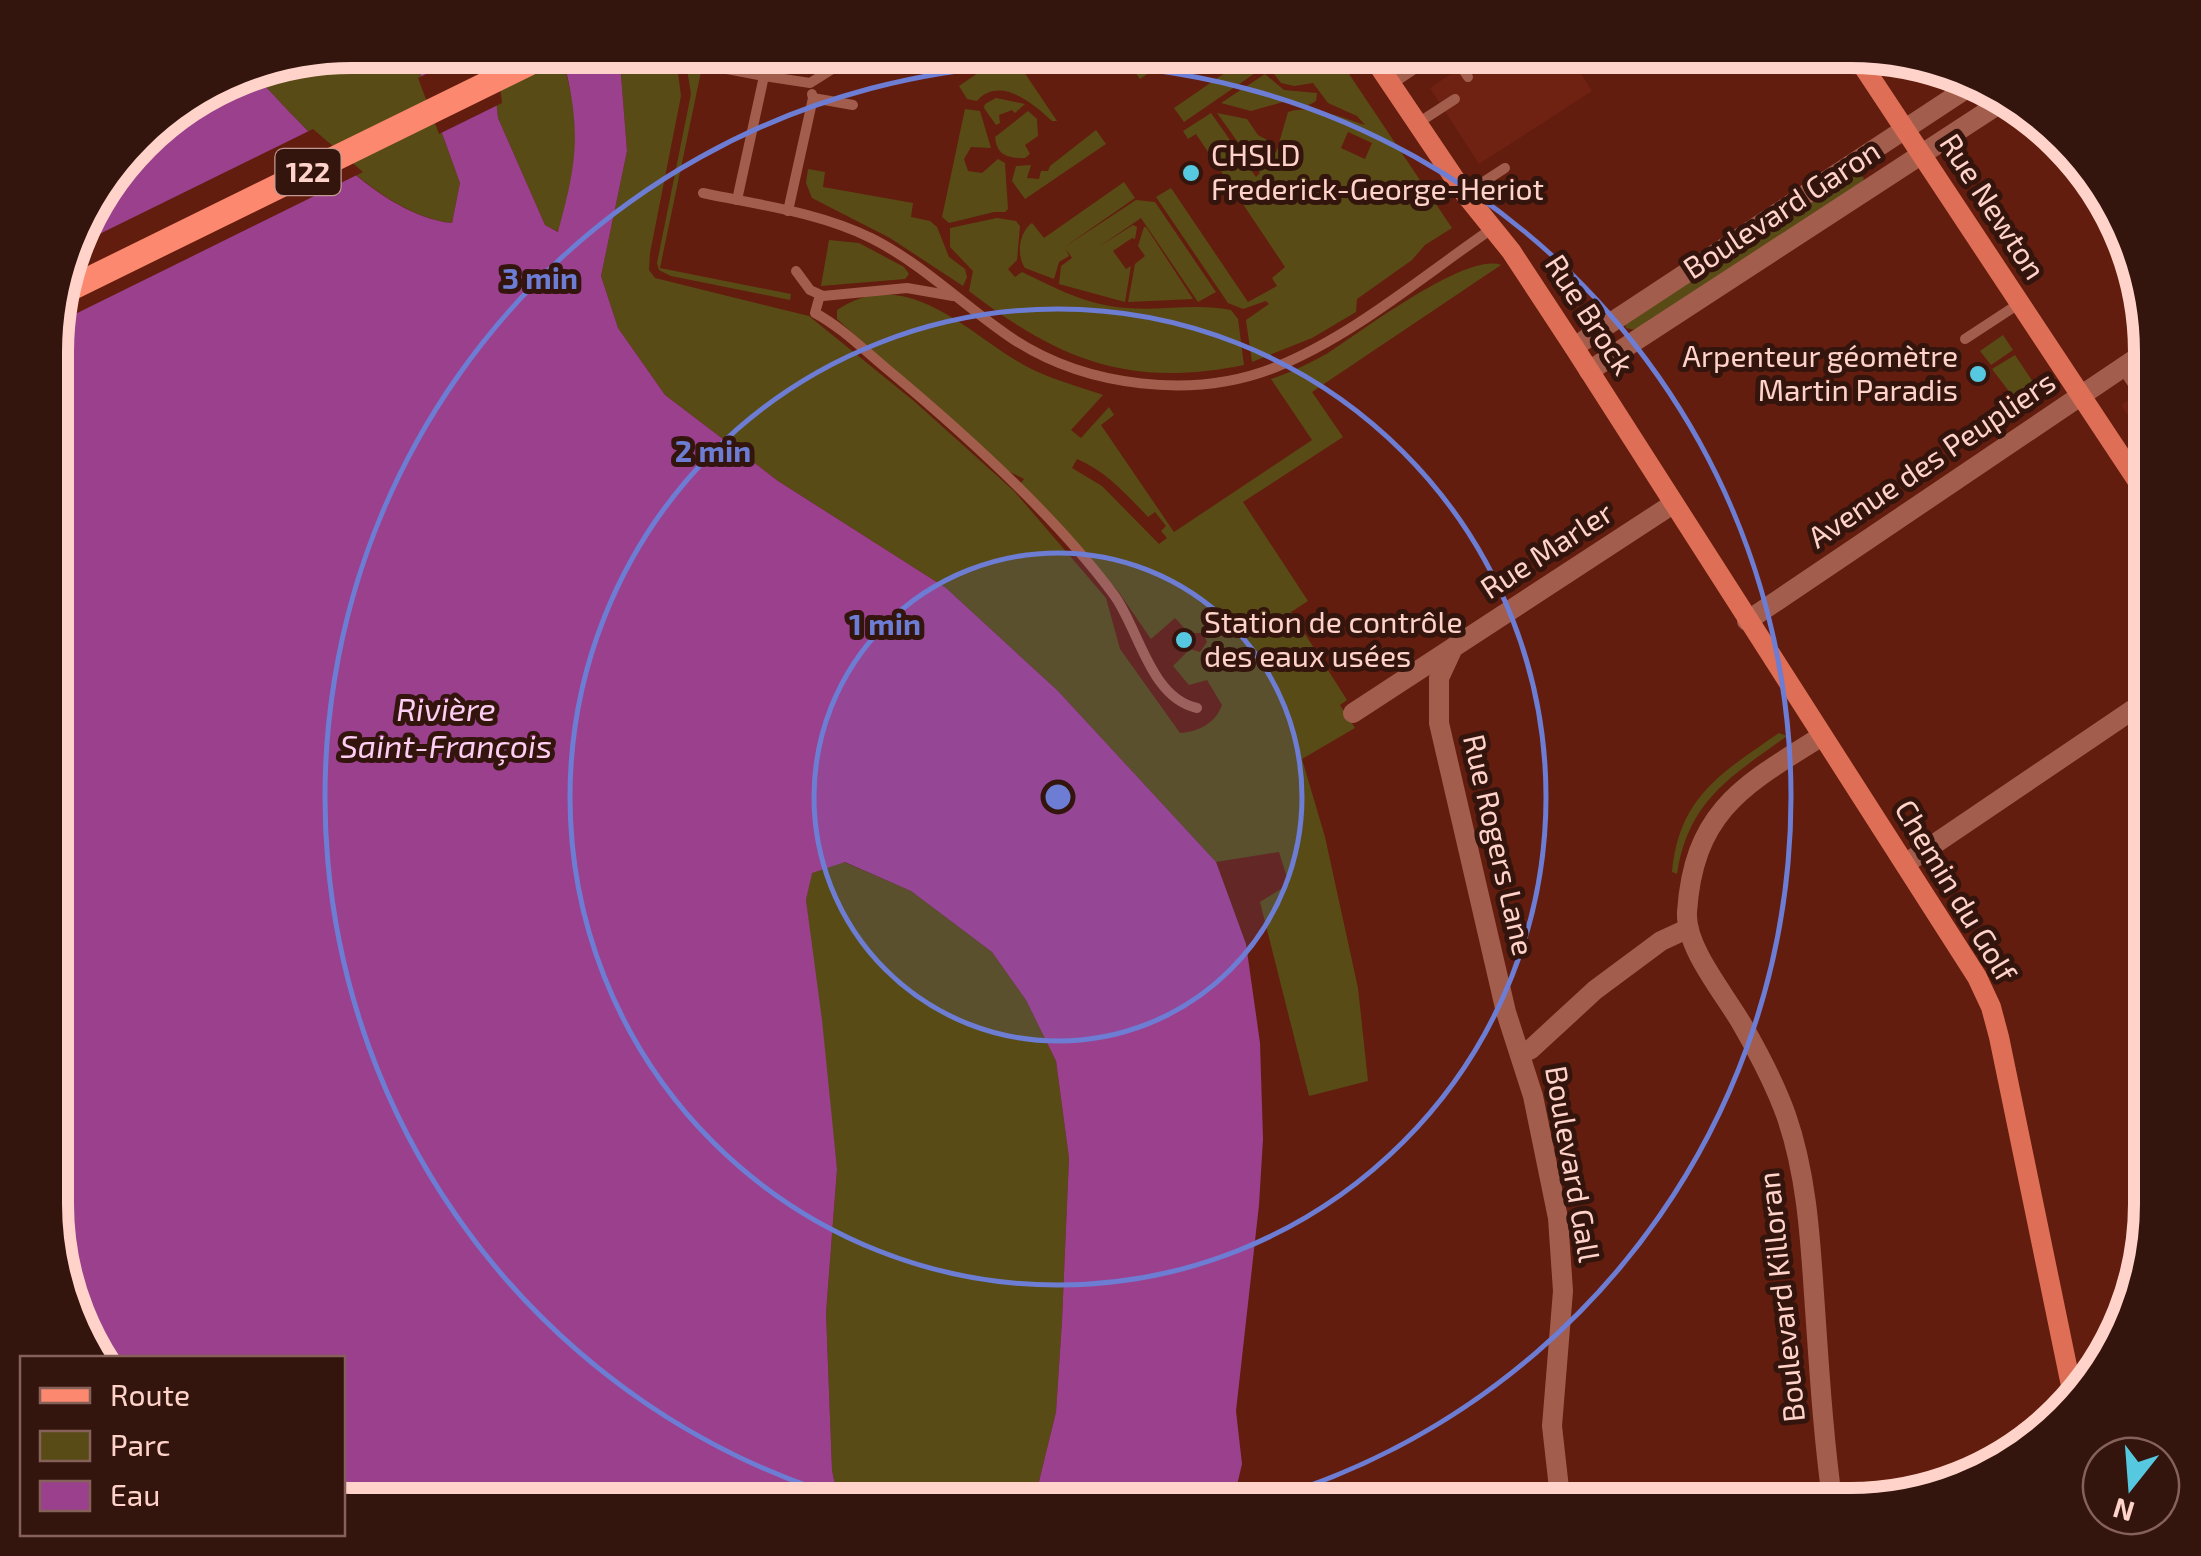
<svg xmlns="http://www.w3.org/2000/svg" width="2201" height="1556" font-family="'Exo 2',sans-serif">
<style>
.built{fill:#6f2211}
.green{fill:#594b16;fill-rule:evenodd}
.water{fill:#9b408d}
.pier{fill:#621d0e}
.lines{fill:none;stroke-linecap:round;stroke-linejoin:round}
.lane{stroke:#a35d4d;stroke-width:10}
.street{stroke:#a35d4d;stroke-width:20}
.secondary{stroke:#de6f56;stroke-width:20}
.primary{stroke:#fb886f;stroke-width:25}
.ring{fill:none;stroke:#6c7dd3;stroke-width:5}
.poi-dot{fill:#56c9e1;stroke:#33150e;stroke-width:4}
.labels{text-anchor:middle;stroke-width:10;stroke-linejoin:round;paint-order:stroke}
.shield{fill:#33150e;stroke:#c29a91;stroke-width:2.5}
.shield-label{font-size:28px;font-weight:bold;fill:#ffd3c9}
.poi-label{font-size:30px;fill:#ffd3c9;stroke:#33150e;text-anchor:start}
.street-label{font-size:30px;fill:#ffd3c9;stroke:#33150e}
.water-label{font-size:32px;font-style:italic;fill:#fecef4;stroke:#33150e}
.rim{fill:none;stroke:#ffd3c9;stroke-width:12}
.centre{fill:#6c7dd3;stroke:#33150e;stroke-width:5}
.ring-label{font-size:30px;text-anchor:middle;font-weight:bold;fill:#6c7dd3;stroke:#33150e;stroke-width:10;stroke-linejoin:round;paint-order:stroke}
</style>
<rect width="100%" height="100%" fill="#621d0e"/>
<g class="built">
<path d="M1486,50H1566L1592,91L1479,164L1430,88Z"/>
<path d="M2150,385V448L2121,405Z"/>
</g>
<g class="green">
<path d="M352,50H412L460,183L452,223C378,215 299,121 249,69Z"/>
<path d="M491,50H561L578,125L573,178L559,232L545,225L498,118Z"/>
<path d="M619,50H675L681,96L650,253L649,270L655,278L809,316L915,402L1014,491L1106,598L1120,649L1180,733C1198,732 1216,723 1222,705L1207,680L1189,685L1173,666L1190,649L1200,652L1207,642L1203,633H1189L1175,618L1151,639L1118,591L1020,484L1024,479L1004,469L837,319V310C904,265 964,329 1017,361C1043,377 1074,385 1103,395L1071,430L1081,438L1109,407L1114,415L1101,425L1174,532L1312,440L1271,379C1290,373 1310,363 1328,353C1361,332 1466,252 1501,265L1312,392L1343,437L1243,502L1308,601L1291,612L1347,700L1340,705L1355,728L1302,759L1325,837L1358,988L1368,1081L1309,1096L1260,902L1289,884L1279,852L1216,862L1058,691L946,588L778,481L665,395L618,328L601,276L627,151ZM1077,459C1106,471 1127,495 1148,517L1155,512L1166,526L1161,531L1167,538L1159,544L1102,486L1072,468Z"/>
<path d="M684,50H688L702,67L660,268L791,294L790,300L671,276L659,270L657,263L691,94Z"/>
<path d="M1135,50H1182L1140,79L1125,58Z"/>
<path d="M1264,50H1333L1452,228L1425,245L1412,260L1357,299L1356,312L1312,338L1252,362L1246,320L1269,304L1266,301L1243,309L1228,303L1156,197L1171,188L1248,302L1277,286L1272,278L1285,267L1196,134L1188,139L1183,131L1211,113L1256,177L1260,173L1217,113L1247,119L1258,135L1269,141L1270,160L1277,150L1288,112C1312,104 1342,118 1365,125L1357,116L1328,103L1313,83L1294,86L1281,83L1261,57ZM1348,132L1372,143L1365,159L1341,148Z"/>
<path d="M1010,51L1057,121H1052C1034,104 1000,75 977,101L967,99L959,86Z"/>
<path d="M1251,55L1261,69L1184,122L1174,108Z"/>
<path d="M1265,74L1284,90L1317,93L1316,101L1309,105L1283,102L1251,111L1221,103Z"/>
<path d="M996,98L1025,104L1015,113L1012,110L999,115L1000,123L996,125L984,108L985,104Z"/>
<path d="M965,109L980,111L991,148L971,147L964,159L968,171L982,173L998,159L1005,163L1008,209L1005,212H994L949,223L942,217Z"/>
<path d="M1028,111L1037,119L1038,136L1025,145L1030,154L1025,158C1008,158 997,156 995,137Z"/>
<path d="M1096,130L1106,144L1025,199L1012,181L1016,166L1031,165L1027,178L1039,179L1041,171H1048L1050,166Z"/>
<path d="M808,169L825,172L823,187L913,203L911,217L930,221L937,227L949,257L965,269L967,277L963,286L890,238L812,198L806,183Z"/>
<path d="M1857,173L1864,178L1862,183L1635,330L1626,328L1625,324Z"/>
<path d="M1124,182L1135,198L1063,248L1136,200L1155,202L1216,292L1198,302L1141,218L1097,248L1133,225L1137,227L1135,239L1132,238L1113,251L1126,269L1131,266L1125,302L1059,284L1061,266L1072,258L1066,249L1069,256L1059,262L1054,279L1025,268C1016,255 1019,232 1032,223L1044,238Z"/>
<path d="M997,218L1016,221L1020,226L1017,260L1008,269L1015,277L1022,272C1055,288 1089,306 1127,308C1162,311 1196,303 1231,310L1238,319L1244,365C1129,388 1060,361 969,291L973,271L950,247V228Z"/>
<path d="M1144,227H1146L1193,299L1128,302L1135,264L1145,256L1138,246Z"/>
<path d="M829,240L859,243L904,267L909,274L905,279L821,286Z"/>
<path d="M2003,335L2013,350L1991,365L1980,351Z"/>
<path d="M2015,355L2037,388L2017,402L1992,369Z"/>
<path d="M1779,733L1787,736C1732,776 1688,800 1677,874L1672,872C1679,797 1721,773 1779,733Z"/>
<path d="M844,862L911,891L992,952L1026,1000L1056,1061L1069,1158L1062,1321L1056,1412L1033,1506H839L832,1470L826,1313L837,1169L806,900L811,873Z"/>
</g>
<path class="water" d="M412,50H491L498,118L545,225L558,232C579,156 581,127 561,50H619L627,151L601,276L618,328L665,395L778,481L946,588L1058,691L1216,862L1246,944L1260,1043L1263,1139L1259,1205L1236,1411L1242,1464L1232,1506H1033L1056,1412L1062,1321L1069,1158L1056,1061L1026,1000L992,952L911,891L845,862L812,873L806,900L822,1020L837,1169L826,1313L832,1470L839,1506L343,1505L342,1358H94L90,1355L53,1243V312L90,201L153,125L249,69C299,121 378,216 452,223L460,183Z"/>
<g class="pier">
<path d="M474,50H496L502,103L439,134L418,78Z"/>
<path d="M556,50H606L562,73Z"/>
<path d="M313,129L363,172L53,325V312L75,246Z"/>
</g>
<g class="lines">
<g class="lane">
<path d="M1450,50L1468,77"/>
<path d="M1510,50L1513,56"/>
<path d="M727,69L764,76"/>
<path d="M812,94L813,98L853,105"/>
<path d="M1418,123L1455,99"/>
<path d="M703,193C759,205 818,212 871,238C923,264 965,307 1013,339C1086,387 1194,400 1276,367C1353,336 1424,275 1493,228"/>
<path d="M1465,194L1505,168"/>
<path d="M737,200L764,76L810,83L853,56"/>
<path d="M788,211L813,98"/>
<path d="M796,271L810,290L823,296L907,288L953,296"/>
<path d="M820,295L815,313C841,327 864,350 887,369C965,434 1054,514 1114,595C1139,629 1150,698 1197,708"/>
<path d="M1965,339L2020,303"/>
<path d="M2122,368L2150,410"/>
<path d="M2131,472L2150,460"/>
</g>
<g class="street">
<path d="M1389,80L1434,50"/>
<path d="M1574,347L1978,81"/>
<path d="M1589,371L2008,98"/>
<path d="M1747,621L2150,349"/>
<path d="M1452,650L1439,678V723L1506,1012L1533,1096L1558,1218L1563,1291L1552,1426L1561,1506"/>
<path d="M1353,713L1673,504"/>
<path d="M1822,736C1744,785 1694,810 1687,912C1685,948 1725,994 1743,1026C1759,1054 1775,1084 1786,1115C1806,1172 1810,1234 1814,1294C1819,1365 1823,1436 1833,1506"/>
<path d="M1905,864L2150,698"/>
<path d="M1521,1054L1531,1049L1595,990L1661,941L1687,929"/>
</g>
<g class="secondary">
<path d="M1368,50L1465,194L1511,251L1574,347L1977,977L1991,1007L1999,1037L2074,1400"/>
<path d="M1853,51L2150,500"/>
</g>
<path class="primary" d="M59,294L556,50"/>
</g>
<circle cx="1058" cy="797" r="244" fill="#6c7dd3" fill-opacity=".12"/>
<g class="ring">
<circle cx="1058" cy="797" r="244"/>
<circle cx="1058" cy="797" r="488"/>
<path d="M868 1505A733 733 0 1 1 1248 1505"/>
</g>
<g class="poi-dot">
<circle cx="1191" cy="173" r="10"/>
<circle cx="1978" cy="374" r="10"/>
<circle cx="1184" cy="640" r="10"/>
</g>
<g class="labels">
<rect class="shield" x="275.5" y="149" width="65" height="46" rx="8"/>
<g class="shield-label">
<text x="308" y="182">122</text>
</g>
<g class="poi-label">
<text x="1211" y="166">CHSLD<tspan x="1211" dy="34">Frederick-George-Heriot</tspan></text>
<text x="1958" y="367" text-anchor="end">Arpenteur géomètre<tspan x="1958" dy="34">Martin Paradis</tspan></text>
<text x="1204" y="633">Station de contrôle<tspan x="1204" dy="34">des eaux usées</tspan></text>
</g>
<g class="street-label">
<text transform="translate(1992 207) rotate(57)" y="10">Rue Newton</text>
<text transform="translate(1782 210) rotate(-33)" y="10">Boulevard Garon</text>
<text transform="translate(1589 315) rotate(57)" y="10">Rue Brock</text>
<text transform="translate(1932 460) rotate(-34)" y="10">Avenue des Peupliers</text>
<text transform="translate(1547 551) rotate(-33)" y="10">Rue Marler</text>
<text transform="translate(1498 845) rotate(77)" y="10">Rue Rogers Lane</text>
<text transform="translate(1955 891) rotate(59)" y="10">Chemin du Golf</text>
<text transform="translate(1572 1164) rotate(80)" y="10">Boulevard Gall</text>
<text transform="translate(1782 1297) rotate(-96)" y="10">Boulevard Killoran</text>
</g>
<g class="water-label">
<text x="446" y="721">Rivière<tspan x="446" dy="37">Saint-François</tspan></text>
</g>
</g>
<path d="M0 0H2201V1556H0ZM352 68H1850A284 284 0 0 1 2134 352V1204A284 284 0 0 1 1850 1488H352A284 284 0 0 1 68 1204V352A284 284 0 0 1 352 68Z" fill="#33150e" fill-rule="evenodd"/>
<path class="rim" d="M352 68H1850A284 284 0 0 1 2134 352V1204A284 284 0 0 1 1850 1488H352A284 284 0 0 1 68 1204V352A284 284 0 0 1 352 68Z"/>
<circle cx="1058" cy="797" r="15" class="centre"/>
<g class="ring-label">
<text x="540" y="289">3 min</text>
<text x="713" y="462">2 min</text>
<text x="885" y="635">1 min</text>
</g>
<rect x="20" y="1356" width="325" height="180" fill="#33150e" stroke="#856159" stroke-width="2.5"/>
<rect x="40" y="1388" width="50" height="15" fill="#fb886f" stroke="#856159" stroke-width="2.5"/>
<text x="110" y="1406" font-size="30" fill="#ffd3c9">Route</text>
<rect x="40" y="1431" width="50" height="30" fill="#594b16" stroke="#856159" stroke-width="2.5"/>
<text x="110" y="1456" font-size="30" fill="#ffd3c9">Parc</text>
<rect x="40" y="1481" width="50" height="30" fill="#9b408d" stroke="#856159" stroke-width="2.5"/>
<text x="110" y="1506" font-size="30" fill="#ffd3c9">Eau</text>
<g transform="translate(2131 1486) rotate(197)"><circle r="48" fill="#33150e" stroke="#856159" stroke-width="2.5"/>
<path d="M0-8L18 38L0 25L-18 38Z" fill="#56c9e1"/>
<text y="-15" font-size="28" font-weight="bold" text-anchor="middle" fill="#ffd3c9">N</text>
</g>
</svg>
